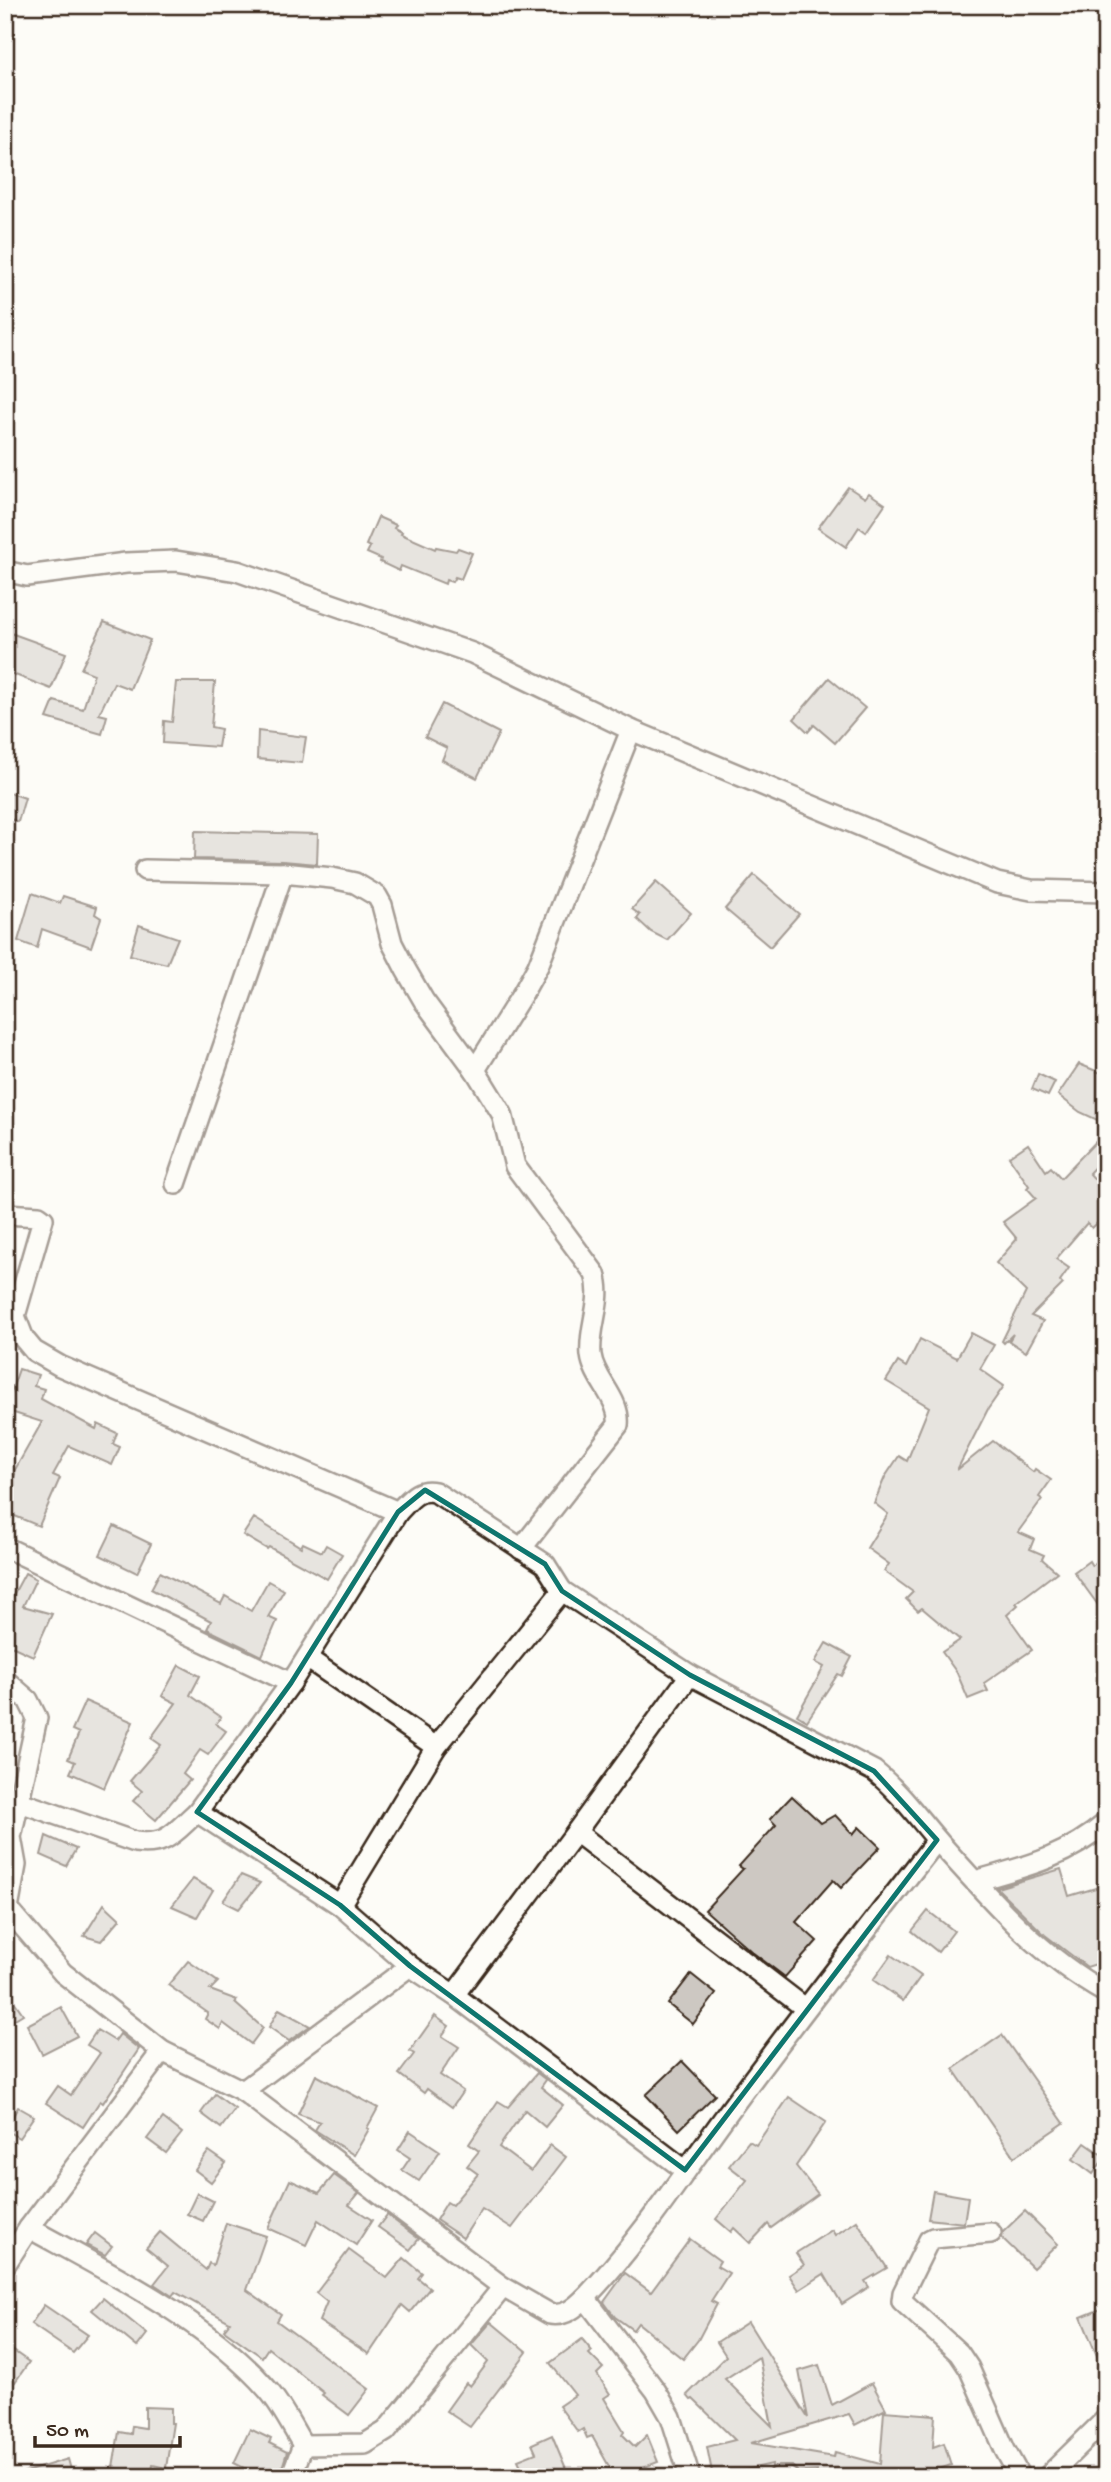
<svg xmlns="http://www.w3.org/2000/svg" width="1111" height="2482" font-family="'Gochi Hand',sans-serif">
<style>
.building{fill:#cdc8c2;stroke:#3b2a1e;stroke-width:2;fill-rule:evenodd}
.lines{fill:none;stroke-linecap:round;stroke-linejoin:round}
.minor-casing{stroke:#3b2a1e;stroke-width:24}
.minor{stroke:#fdfcf7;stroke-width:19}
.marked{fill:none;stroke:#0f766e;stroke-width:5;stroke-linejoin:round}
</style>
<rect width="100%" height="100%" fill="#fdfcf7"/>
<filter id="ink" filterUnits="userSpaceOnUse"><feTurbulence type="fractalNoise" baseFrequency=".0143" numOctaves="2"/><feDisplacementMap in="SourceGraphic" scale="14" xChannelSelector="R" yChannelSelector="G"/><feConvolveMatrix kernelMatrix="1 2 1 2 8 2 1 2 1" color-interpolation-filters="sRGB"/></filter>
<g filter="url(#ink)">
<g class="building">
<path d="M848,487L865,498L869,493L885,504L866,532L859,527L846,547L818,528Z"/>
<path d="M378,517L396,525L394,528L402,532L401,534L435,549L436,547L456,551L458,548L472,553L461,579L455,577L452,582L446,580L445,584L401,566L399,571L380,562L381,559L367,553L370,547L366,545Z"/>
<path d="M104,622L150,640L130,689L114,683L99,714L107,716L102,734L47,718L54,701L83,709L94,674L81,669Z"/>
<path d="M5,631L66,653L51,689L5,671Z"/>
<path d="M829,678L865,708L835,743L814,725L808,732L794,719Z"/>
<path d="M176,682H215L211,727L221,729L218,747L163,743L164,721L172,722Z"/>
<path d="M442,704L499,733L477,778L442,760L447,748L425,737Z"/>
<path d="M258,731L306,737L302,763L257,759Z"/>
<path d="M5,791L25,798L18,822L5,817Z"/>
<path d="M195,831L318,834L317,864L283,861L194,859Z"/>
<path d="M754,875L799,914L770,947L725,909Z"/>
<path d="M656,882L691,913L667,940L651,932L637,919L640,915L632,909Z"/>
<path d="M32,893L60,903L63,896L97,907L95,914L101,918L91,947L42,929L37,948L18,941Z"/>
<path d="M139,925L178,938L167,964L130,955Z"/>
<path d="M1079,1064L1106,1075V1124L1080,1112L1058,1095Z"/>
<path d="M1038,1074L1055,1082L1048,1096L1032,1089Z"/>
<path d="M1106,1131V1155L1089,1173L1106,1191V1215L1092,1228L1087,1223L1056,1259L1069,1268L1060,1281L1063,1284L1031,1316L1043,1321L1026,1352L1009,1341L1013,1334L1004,1343L1002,1341L1026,1292L996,1263L1017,1239L1003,1222L1036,1198L1027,1188L1029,1186L1009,1157L1028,1144L1046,1171L1051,1167L1061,1178Z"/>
<path d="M971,1333L994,1345L980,1369L1004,1386L988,1409L957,1470L993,1441L1033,1472L1035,1469L1051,1480L1039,1497L1042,1499L1018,1532L1034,1539L1030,1549L1044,1555L1042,1559L1057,1572L1016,1603L1018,1605L1007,1615L1032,1650L984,1683L988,1691L968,1699L957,1673L942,1652L960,1640L922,1608L918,1611L906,1599L913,1592L884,1571L889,1564L867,1548L888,1514L874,1503L885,1477L899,1456L907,1461L929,1407L886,1381L898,1362L906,1367L920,1339L957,1358Z"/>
<path d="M19,1369L38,1375L34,1386L44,1389L41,1399L96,1429L98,1424L117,1433L113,1444L120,1447L112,1465L69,1446L53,1475L60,1478L39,1526L5,1512V1497L15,1474L13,1473L42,1422L5,1410Z"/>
<path d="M254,1518L301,1547L303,1543L322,1552L326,1545L342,1554L327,1579L269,1547L267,1549L243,1535Z"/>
<path d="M114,1526L151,1544L137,1573L100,1555Z"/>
<path d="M1106,1554V1616L1074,1572L1089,1561L1092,1566Z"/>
<path d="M160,1572L221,1604L225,1596L251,1611L268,1581L284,1590L268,1617L277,1621L262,1656L207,1629L211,1621L151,1589Z"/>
<path d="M25,1573L36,1579L23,1606L52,1614L33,1656L5,1643V1610Z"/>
<path d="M826,1643L852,1657L842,1676L838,1674L807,1721L797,1715L824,1667L815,1662Z"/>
<path d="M179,1665L200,1676L190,1695L221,1717L216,1724L226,1731L208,1755L200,1750L183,1774L190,1780L156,1820L133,1801L142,1791L130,1781L161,1745L151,1738L176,1703L162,1696Z"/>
<path d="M85,1701L133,1722L104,1788L70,1773L75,1762L68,1759L79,1733L72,1730Z"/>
<path d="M792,1796L821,1823L835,1815L853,1834L859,1827L880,1847L841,1888L833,1880L796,1922L817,1941L785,1977L752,1952L705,1910L743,1869L739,1866L776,1825L770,1819Z"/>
<path d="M46,1836L76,1849L66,1866L41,1855Z"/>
<path d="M1061,1869L1069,1896L1099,1887L1106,1910V1961L1087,1967L1045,1935L997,1888Z"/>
<path d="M241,1875L260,1883L239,1909L223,1901Z"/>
<path d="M193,1879L213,1890L197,1917L172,1906Z"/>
<path d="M104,1904L120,1919L101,1941L84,1936Z"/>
<path d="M928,1911L954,1931L938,1952L912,1931Z"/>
<path d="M891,1955L921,1976L903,2001L873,1980Z"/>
<path d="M188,1961L218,1982L210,1990L237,2000L235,2003L263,2028L251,2044L223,2023L220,2029L205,2019L208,2013L168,1985Z"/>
<path d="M691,1974L716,1994L693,2024L668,2004Z"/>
<path d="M5,1988L23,2014L5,2025Z"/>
<path d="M61,2007L77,2036L42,2054L27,2025Z"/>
<path d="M279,2009L310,2026L289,2041L269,2027Z"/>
<path d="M435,2016L449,2026L442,2036L459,2047L440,2075L463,2091L452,2107L427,2089L424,2093L399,2074L414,2054L410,2051Z"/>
<path d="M97,2030L115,2041L120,2034L139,2049L103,2103L100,2101L83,2127L46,2103L58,2086L71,2095L100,2053L87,2045Z"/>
<path d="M1002,2035L1064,2123L1014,2157L953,2069Z"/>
<path d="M682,2061L715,2095L679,2130L646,2095Z"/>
<path d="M537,2073L546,2080L541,2087L563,2105L545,2127L525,2110L499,2147L531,2171L550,2145L566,2157L512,2228L482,2209L463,2238L436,2220L447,2202L452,2205L478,2174L467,2166L479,2151L469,2144L498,2101L508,2107Z"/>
<path d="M316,2075L378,2108L367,2128L369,2129L354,2155L315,2130L320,2122L298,2114Z"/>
<path d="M215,2094L235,2109L221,2128L201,2113Z"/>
<path d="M789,2097L826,2122L796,2166L818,2194L771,2228L768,2224L750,2243L734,2228L731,2232L716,2219L747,2180L729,2166L749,2141L756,2145Z"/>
<path d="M18,2107L34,2116L19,2138L5,2130Z"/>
<path d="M163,2118L182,2133L166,2153L147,2139Z"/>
<path d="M410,2131L440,2151L419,2181L402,2170L410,2158L398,2150Z"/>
<path d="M1085,2143L1105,2157L1093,2174L1073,2159Z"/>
<path d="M209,2151L226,2163L211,2182L195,2170Z"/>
<path d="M334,2175L359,2193L349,2205L372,2220L356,2245L318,2220L306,2245L268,2228L290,2180L319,2193Z"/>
<path d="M933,2191L968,2197L964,2223L928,2219Z"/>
<path d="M197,2193L213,2201L203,2221L187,2214Z"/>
<path d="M1025,2211L1058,2244L1033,2268L1002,2238L1003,2232Z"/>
<path d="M387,2215L419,2239L410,2250L378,2227Z"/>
<path d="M857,2221L887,2268L865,2281L869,2287L842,2304L824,2274L799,2290L789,2275L804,2265L796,2253L832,2230L835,2235Z"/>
<path d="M226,2223L266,2236L247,2290L281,2314L277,2321L369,2389L349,2415L322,2395L324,2393L268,2348L262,2357L224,2330L230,2322L175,2292L172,2296L154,2284L168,2266L146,2248L160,2232L206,2270L209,2263L213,2265Z"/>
<path d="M95,2233L112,2246L105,2255L86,2245Z"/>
<path d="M690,2239L720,2261L717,2266L729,2273L711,2301L717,2304L698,2340L683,2359L638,2323L633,2330L615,2317L604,2302L625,2273L651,2292Z"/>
<path d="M349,2250L387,2278L404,2258L422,2273L418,2278L430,2288L410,2312L402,2305L369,2354L319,2321L327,2302L316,2293Z"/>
<path d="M103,2298L147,2334L137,2347L92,2310Z"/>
<path d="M44,2305L88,2335L73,2353L31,2324Z"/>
<path d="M1106,2307V2375H1105L1081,2317Z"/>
<path d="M491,2322L527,2352L470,2427L446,2411L466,2383L470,2386L488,2362L471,2345Z"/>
<path d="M748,2322L808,2418L799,2371L819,2365L832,2405L872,2383L886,2409L855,2425L849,2414L751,2443L834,2457L835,2452L880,2464L884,2411L935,2415L933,2447L944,2443L951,2465L936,2470L945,2477H816L817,2471L798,2472L792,2466L772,2467V2464L713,2477L707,2447L735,2440L693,2399L691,2400L687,2395L726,2356L717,2342ZM759,2357L772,2426L725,2379Z"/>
<path d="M582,2339L592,2351L589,2354L603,2368L597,2374L610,2394L604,2398L624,2431L622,2434L635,2447L647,2435L658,2462L639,2469L642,2477H615L592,2436L587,2438L583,2429L578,2432L559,2406L575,2395L550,2363Z"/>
<path d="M5,2345L29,2362L15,2382L5,2375Z"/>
<path d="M145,2407L171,2408V2423H173L166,2468L153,2465L151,2477L126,2474V2470L113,2468L119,2432L131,2434L132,2426L145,2428Z"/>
<path d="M250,2429L271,2439L269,2443L287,2452L279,2477H262L234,2463Z"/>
<path d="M552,2435L567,2471L553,2477H526L518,2460L536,2453L532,2444Z"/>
<path d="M68,2459L73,2477H22V2473Z"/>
</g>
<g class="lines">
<g class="minor-casing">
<g id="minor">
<path d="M5,571L27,576L126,563L176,561L237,571L472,653L631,730L997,883L1031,890L1106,892"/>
<path d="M145,870L283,873L332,878L355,883L377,896L382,905L392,943L406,970L424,1001L475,1070L502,1114L515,1166L595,1274C604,1301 588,1327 591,1355C594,1380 621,1399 618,1425L521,1549"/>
<path d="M475,1070L523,993L538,966L631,730"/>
<path d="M176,1184L283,873"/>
<path d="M5,1214L39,1216L43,1219L15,1316L24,1339L34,1351L60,1366L398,1512"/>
<path d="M5,1547L291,1683"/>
<path d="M307,1658L436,1747"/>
<path d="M690,1675L874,1771C900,1792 918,1818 939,1842C990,1899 1039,1956 1106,1993"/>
<path d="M5,1680L28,1700L37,1718L11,1837L16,1865L8,1909L63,1973L162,2051L243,2091L503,2287L550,2314C565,2317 576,2307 586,2297C640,2241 683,2173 729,2111C797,2019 867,1929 937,1840"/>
<path d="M17,1801L135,1842C168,1846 174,1832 197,1812L340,1905L410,1966L454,1995L685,2170"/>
<path d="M197,1812L291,1683L398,1512C410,1500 417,1488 435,1492L545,1564L562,1591"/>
<path d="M576,1832L805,2008"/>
<path d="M975,1881C1025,1867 1065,1858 1106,1823"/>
<path d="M340,1905L436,1747L562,1591L690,1675L576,1832L454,1995"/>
<path d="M243,2091L410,1966"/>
<path d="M29,2228C109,2272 208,2321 268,2390C282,2406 292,2427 303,2445L365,2444L386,2431L503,2287"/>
<path d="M991,2233L933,2238L929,2240L903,2293L902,2301L959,2353L969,2368L1005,2450L1020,2477"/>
<path d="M5,2265L29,2228L162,2051"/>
<path d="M585,2298L656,2391L671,2417L690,2477"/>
<path d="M291,2477L303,2445"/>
<path d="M778,2477H787"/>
<path d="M1047,2477L1106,2419"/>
</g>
</g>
<use href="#minor" class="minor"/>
</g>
</g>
<path d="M0 0H1111V2482H0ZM425,1490L545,1564L562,1591L690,1675L874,1771L937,1840L685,2170L410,1966L340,1905L197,1812L291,1683L398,1512Z" fill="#fdfcf7" fill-opacity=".55" fill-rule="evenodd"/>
<path class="marked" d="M425,1490L545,1564L562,1591L690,1675L874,1771L937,1840L685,2170L410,1966L340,1905L197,1812L291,1683L398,1512Z"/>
<rect width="1111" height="2482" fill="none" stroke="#fdfcf7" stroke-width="28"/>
<rect x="14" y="14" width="1083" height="2454" fill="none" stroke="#3b2a1e" stroke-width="2.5" filter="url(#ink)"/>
<path d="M35 2436v10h145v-10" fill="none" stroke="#3b2a1e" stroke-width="3.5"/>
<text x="46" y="2436" font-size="21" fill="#3b2a1e" stroke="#fdfcf7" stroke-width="5" paint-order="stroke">50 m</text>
</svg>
